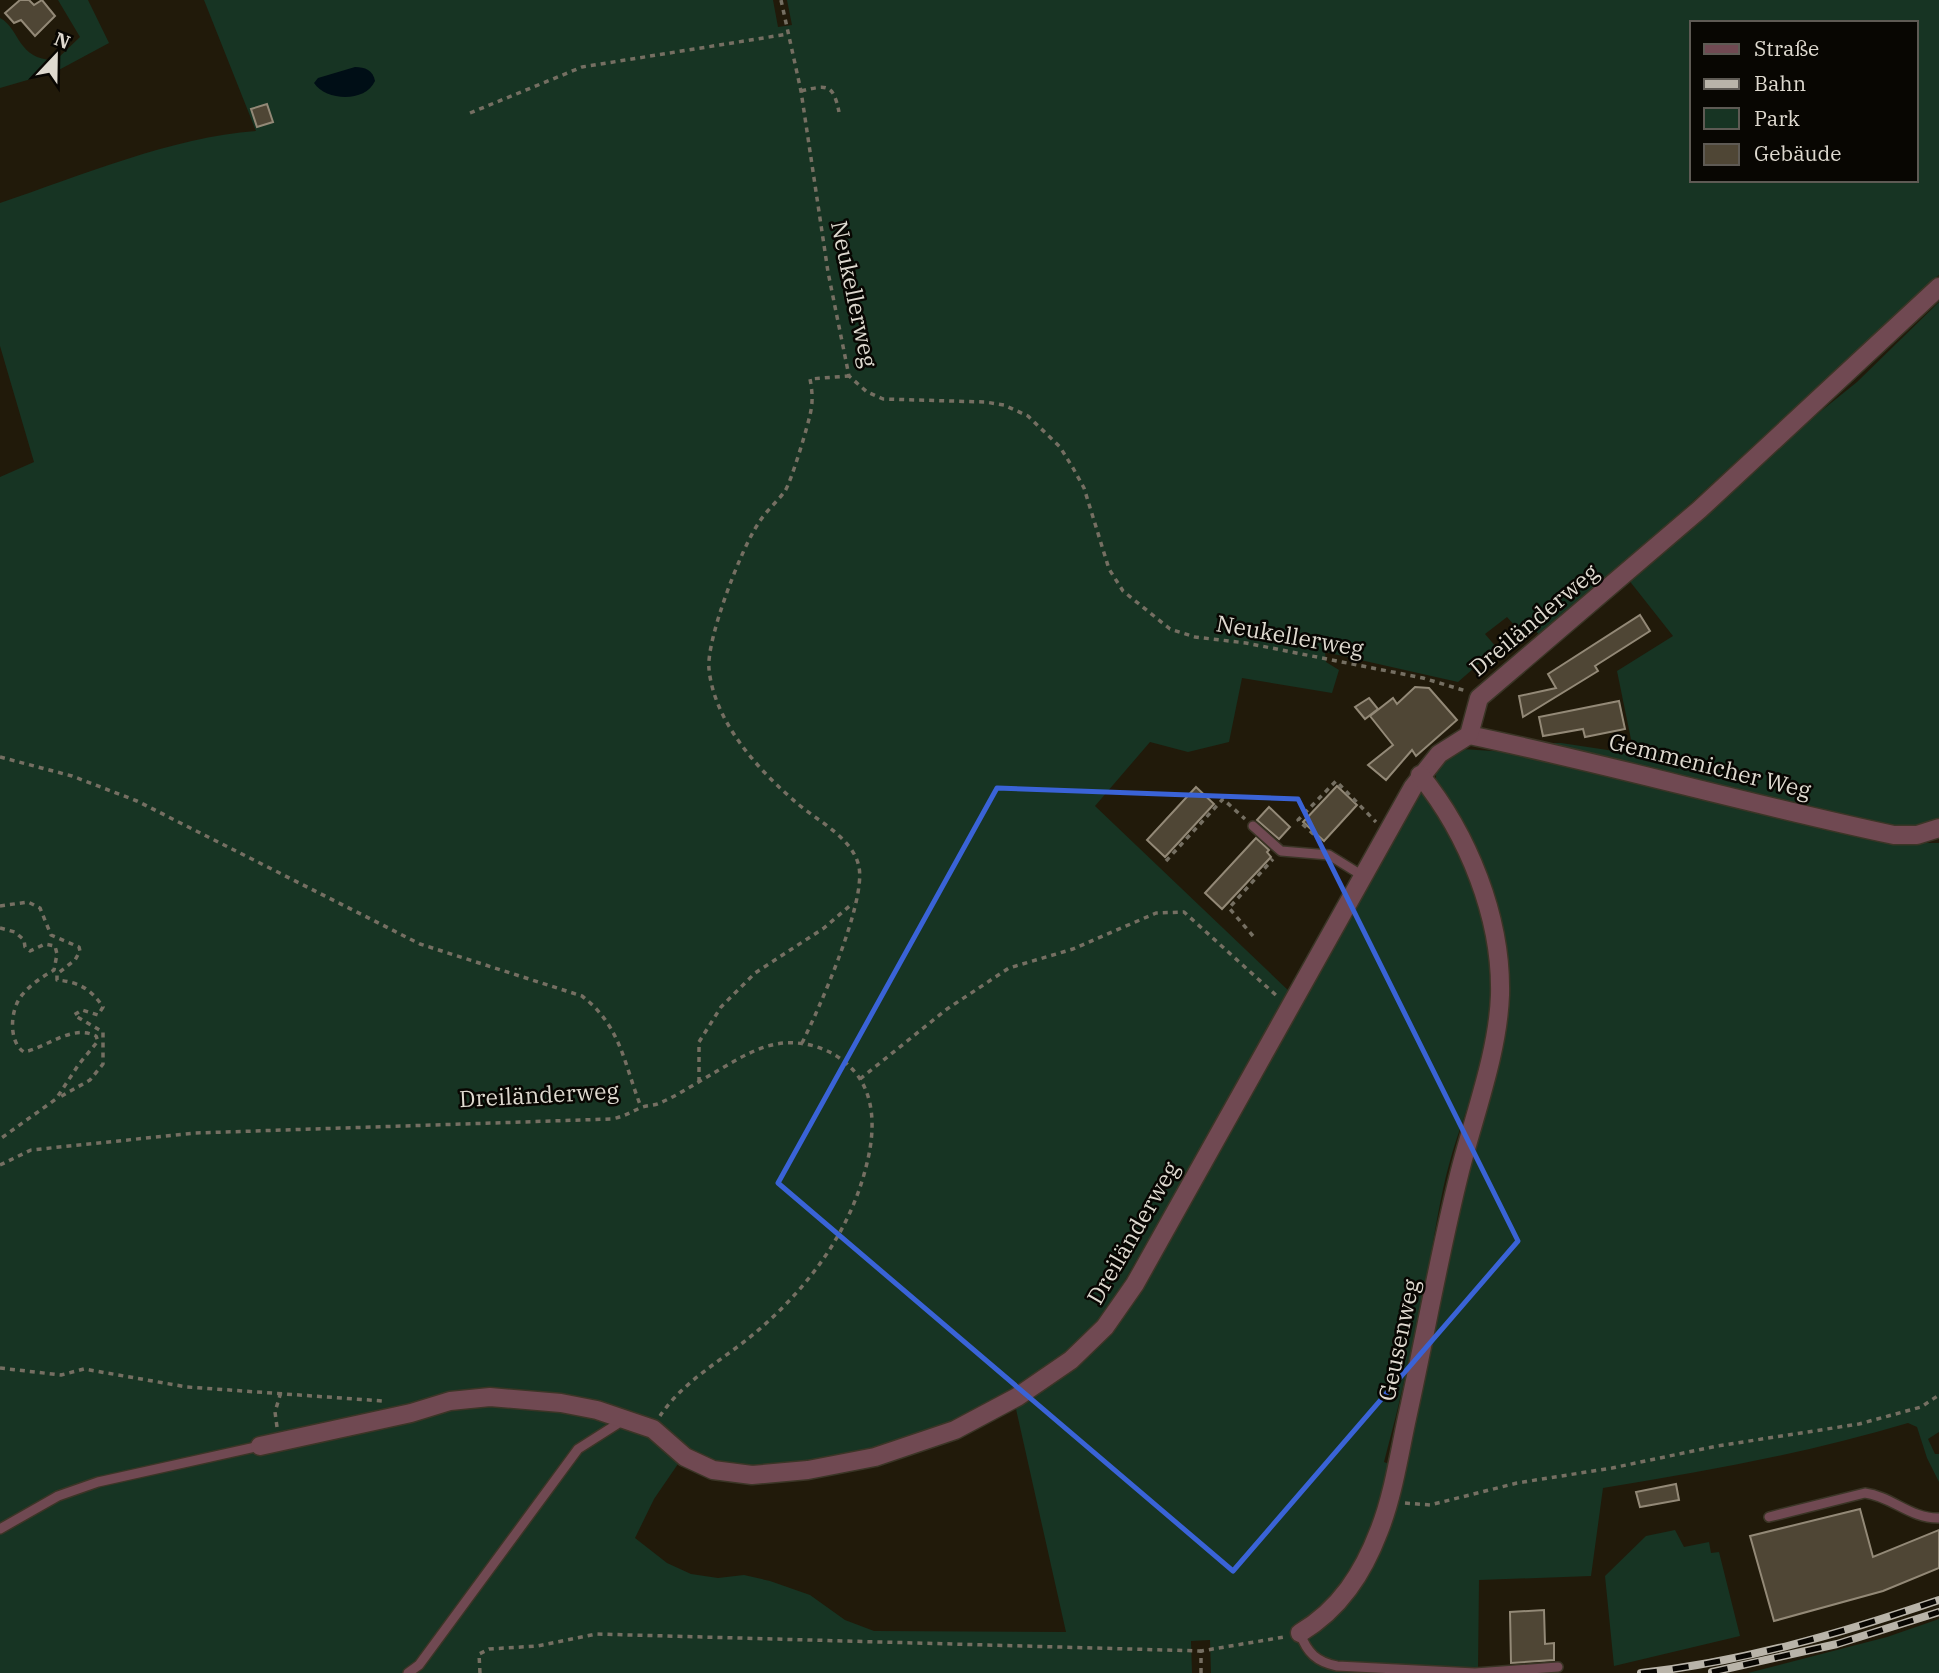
<svg xmlns="http://www.w3.org/2000/svg" width="1939" height="1673" font-family="'IBM Plex Serif',serif">
<style>
.green{fill:#173423;fill-rule:evenodd}
.water{fill:#000e16}
.building{fill:#4f4635;stroke:#938977;stroke-width:2}
.lines{fill:none;stroke-linecap:round;stroke-linejoin:round}
.service-casing{stroke:#3b3526;stroke-width:12}
.minor-casing{stroke:#3b3526;stroke-width:21}
.path{stroke:#756f62;stroke-width:3.5;stroke-dasharray:5 5;stroke-linecap:butt}
.service{stroke:#704952;stroke-width:9}
.minor{stroke:#704952;stroke-width:18}
.rail-casing{stroke:#b9b4a9;stroke-width:8}
.rail{stroke:#080602;stroke-width:5;stroke-dasharray:16;stroke-linecap:butt}
.marked{fill:none;stroke:#3a63d7;stroke-width:5;stroke-linejoin:round}
.labels{text-anchor:middle;stroke-width:5;stroke-linejoin:round;paint-order:stroke}
.street-label{font-size:23px;fill:#ded9cf;stroke:#080602}
</style>
<rect width="100%" height="100%" fill="#211a0a"/>
<g class="green">
<path d="M58,0H88L109,43L55,72L0,88V18C20,28 17,61 56,60L80,37Z"/>
<path d="M204,0H773L778,27L792,25L787,0H1939V275L1543,639L1533,628L1524,636L1507,617L1485,634L1497,648L1458,682L1325,652L1326,662L1339,670L1332,693L1242,678L1229,742L1188,752L1150,742L1095,806L1291,993L1125,1280L1098,1324L1068,1356L1014,1393L951,1425L873,1451L807,1464L753,1470L716,1466L682,1450L666,1432L654,1442L680,1461L654,1499L635,1538L667,1563L691,1574L718,1578L744,1575L770,1581L810,1595L845,1620L874,1631L1066,1632L1016,1409C1071,1373 1103,1344 1141,1290L1305,1000L1417,790C1461,805 1500,965 1495,1008C1488,1060 1464,1111 1450,1161C1439,1200 1434,1241 1426,1281C1414,1342 1400,1402 1384,1462L1402,1469L1464,1166L1495,1065L1505,1006L1502,959L1489,897L1466,829L1436,781V774L1448,757L1462,749L1524,753L1624,778L1628,767L1530,743H1561L1634,754L1617,671L1673,636L1628,579L1754,465L1857,382L1939,302V818L1930,821L1915,843H1939V1432L1928,1439L1935,1454H1939V1482L1927,1458L1917,1427L1908,1423C1808,1453 1707,1471 1603,1488L1591,1576L1479,1580L1478,1670L1362,1666L1325,1658V1667L1394,1673H1211L1210,1640L1191,1641L1192,1673H0V477L34,462L0,346V203C80,176 172,137 256,131ZM1692,23H1916V180H1692Z"/>
<path d="M1675,1530L1684,1547L1709,1542L1711,1553L1719,1552L1740,1636L1614,1666L1605,1576L1646,1536Z"/>
<path d="M1939,1619V1673H1748L1887,1637Z"/>
</g>
<path class="water" d="M355,67C365,67 373,70 375,81C365,103 326,101 314,83L318,78Z"/>
<g class="building">
<path d="M20,0H29L34,5L42,0L55,16L35,36L21,20L14,23L5,13Z"/>
<path d="M267,104L273,122L257,127L251,109Z"/>
<path d="M1640,615L1650,631L1595,666L1598,671L1523,717L1519,696L1556,688L1548,674Z"/>
<path d="M1415,687L1429,688L1457,720L1416,756L1412,750L1386,780L1368,765L1393,745L1370,716L1393,698L1397,704Z"/>
<path d="M1369,698L1378,709L1365,719L1355,707Z"/>
<path d="M1619,701L1625,729L1585,737L1583,729L1543,736L1539,717Z"/>
<path d="M1337,786L1357,805L1324,841L1303,822Z"/>
<path d="M1196,787L1214,804L1165,857L1147,840Z"/>
<path d="M1269,807L1290,827L1279,839L1257,820Z"/>
<path d="M1256,838L1269,850L1267,852L1271,857L1222,909L1205,893Z"/>
<path d="M1676,1484L1679,1500L1640,1507L1636,1492Z"/>
<path d="M1860,1509L1873,1557L1939,1530V1568L1883,1591L1774,1621L1750,1536Z"/>
<path d="M1544,1610L1545,1644L1554,1643V1660L1511,1663L1510,1612Z"/>
</g>
<g class="lines">
<g class="service-casing">
<g id="service">
<path d="M1253,826L1281,851L1329,855L1363,876"/>
<path d="M1769,1517L1865,1493C1891,1496 1911,1519 1939,1518"/>
<path d="M0,1529L58,1496L98,1482L260,1446"/>
<path d="M1300,1633C1307,1653 1317,1662 1337,1666L1475,1673L1558,1667"/>
<path d="M408,1673L419,1665L578,1449L622,1421"/>
</g>
</g>
<g class="minor-casing">
<g id="minor">
<path d="M1469,735C1612,765 1752,805 1894,835H1917L1939,828"/>
<path d="M260,1446L411,1413L450,1401L490,1397L561,1403L597,1410L653,1429L685,1457L713,1470L752,1475L808,1470L875,1457L955,1430L1017,1397L1071,1360L1105,1327L1135,1284L1413,787L1439,754L1469,735L1479,698L1699,510L1939,287"/>
<path d="M1300,1633C1340,1609 1363,1573 1379,1531C1393,1496 1399,1455 1407,1418C1425,1337 1439,1255 1459,1175C1473,1118 1498,1054 1500,995C1502,918 1468,834 1420,775"/>
</g>
</g>
<g class="path">
<path d="M781,0L801,91L828,272L849,376L867,392L883,399L985,402L1004,405L1028,416L1060,447L1073,468L1084,488L1109,569L1123,591L1170,629L1195,637L1246,643L1423,678L1466,691"/>
<path d="M801,91C827,85 833,83 839,112"/>
<path d="M470,113L582,67L788,34"/>
<path d="M0,757L72,776L137,801L420,944L582,996C621,1026 624,1064 641,1107"/>
<path d="M1321,841L1298,820L1336,781L1376,822"/>
<path d="M1166,861L1223,799L1245,819"/>
<path d="M0,906L28,902L40,908L51,935L79,947L80,951L75,960L57,974V980C79,982 91,989 103,1007L98,1015L82,1010L74,1015L103,1032V1064L90,1080L58,1098"/>
<path d="M0,928L15,932L24,940L25,947L30,951L45,944L55,946L57,954L54,970C42,977 31,984 22,995C10,1009 8,1042 24,1052C48,1047 72,1024 96,1036L98,1041L79,1064L56,1099L0,1139"/>
<path d="M1253,936L1229,908L1273,859"/>
<path d="M802,1043C819,1009 866,903 859,867C853,838 819,822 798,804C759,771 714,722 709,669C706,640 741,549 758,524C765,512 777,502 785,491C791,482 809,423 811,410C813,400 812,389 810,379L849,376"/>
<path d="M860,1079L947,1009L1009,968L1073,949L1156,913L1184,912L1278,997"/>
<path d="M699,1082V1042L721,1007L755,973L824,928L853,903"/>
<path d="M0,1165L31,1150L195,1133L611,1119C623,1117 629,1113 640,1108C646,1105 654,1106 660,1103C678,1095 695,1084 712,1074C733,1062 758,1045 784,1043C813,1041 841,1053 858,1076C876,1101 874,1135 867,1163C851,1231 808,1288 755,1333C723,1360 684,1380 660,1416"/>
<path d="M0,1368L61,1375L84,1369L187,1387L383,1401"/>
<path d="M277,1427L275,1412L281,1392"/>
<path d="M1405,1503L1430,1505L1517,1483L1612,1468L1717,1446L1859,1424L1921,1407L1939,1395"/>
<path d="M480,1673L479,1654L489,1649L537,1646L596,1634L1201,1651"/>
<path d="M1201,1673V1651L1284,1637"/>
</g>
<use href="#service" class="service"/>
<use href="#minor" class="minor"/>
<g class="rail-casing">
<g id="rail">
<path d="M1712,1672L1837,1644L1939,1612"/>
<path d="M1641,1673C1743,1662 1842,1633 1939,1600"/>
</g>
</g>
<use href="#rail" class="rail"/>
</g>
<path class="marked" d="M997,788L1298,799L1518,1241L1233,1571L778,1183Z"/>
<g class="labels">
<g class="street-label">
<text transform="translate(854 294) rotate(78)" y="8">Neukellerweg</text>
<text transform="translate(1534 620) rotate(-40)" y="8">Dreiländerweg</text>
<text transform="translate(1290 636) rotate(10)" y="8">Neukellerweg</text>
<text transform="translate(1710 766) rotate(14)" y="8">Gemmenicher Weg</text>
<text transform="translate(539 1095) rotate(-3)" y="8">Dreiländerweg</text>
<text transform="translate(1133 1233) rotate(-60)" y="8">Dreiländerweg</text>
<text transform="translate(1399 1340) rotate(-78)" y="8">Geusenweg</text>
</g>
</g>
<rect x="1690" y="21" width="228" height="161" fill="#080602" stroke="#5e5a54" stroke-width="2"/>
<rect x="1704" y="44" width="35" height="10" fill="#704952" stroke="#5e5a54" stroke-width="2"/>
<text x="1754" y="56" font-size="21" fill="#ded9cf">Straße</text>
<rect x="1704" y="79" width="35" height="10" fill="#b9b4a9" stroke="#5e5a54" stroke-width="2"/>
<text x="1754" y="91" font-size="21" fill="#ded9cf">Bahn</text>
<rect x="1704" y="108" width="35" height="21" fill="#173423" stroke="#5e5a54" stroke-width="2"/>
<text x="1754" y="126" font-size="21" fill="#ded9cf">Park</text>
<rect x="1704" y="144" width="35" height="21" fill="#4f4635" stroke="#5e5a54" stroke-width="2"/>
<text x="1754" y="161" font-size="21" fill="#ded9cf">Gebäude</text>
<g transform="translate(56 56) rotate(22)" stroke="#080602" stroke-width="5" paint-order="stroke">
<path d="M0-5L12 26L0 18L-12 26Z" fill="#ded9cf"/>
<text y="-10" font-size="19" font-weight="bold" text-anchor="middle" fill="#ded9cf">N</text>
</g>
</svg>
